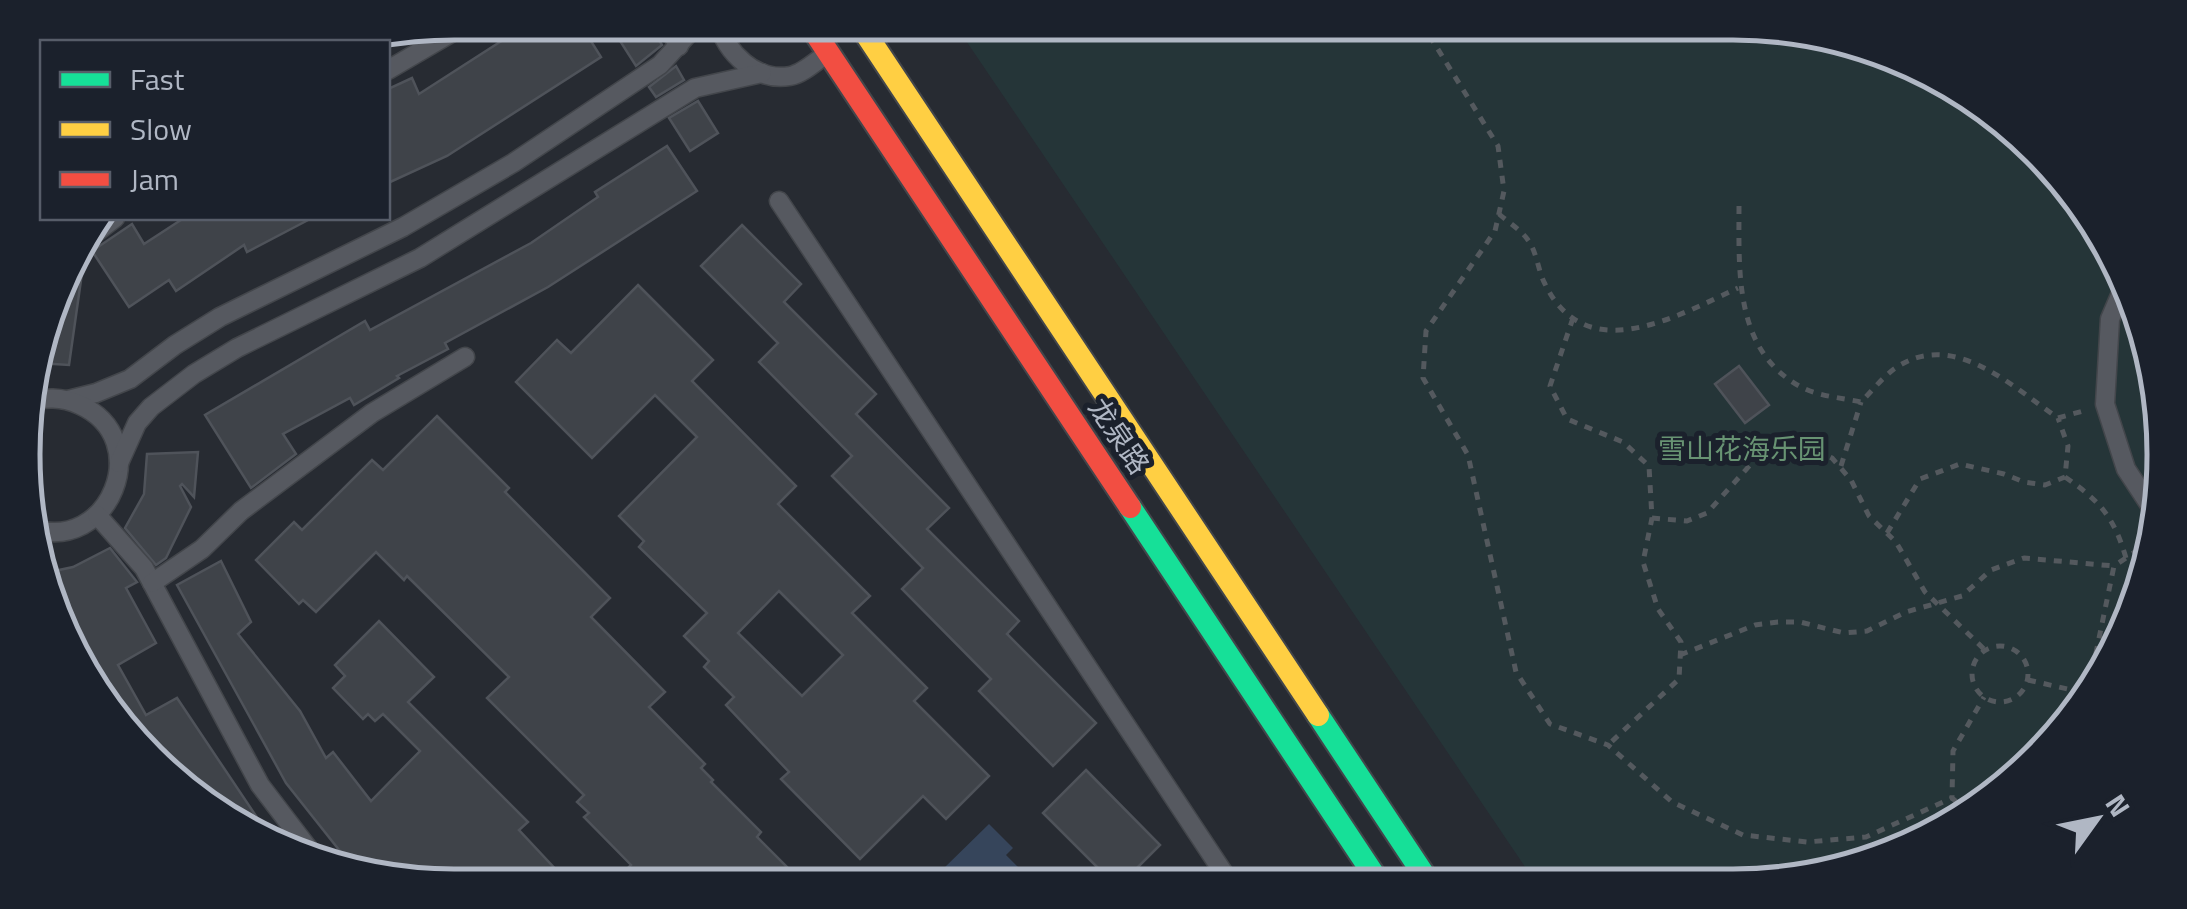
<svg xmlns="http://www.w3.org/2000/svg" width="2187" height="909" font-family="'Titillium Web','Noto Sans SC',sans-serif">
<style>
.green{fill:#253538}
.water{fill:#36455b}
.building{fill:#3f4349;stroke:#4f535a;stroke-width:2.5;fill-rule:evenodd}
.lines{fill:none;stroke-linecap:round;stroke-linejoin:round}
.lane-casing{stroke:#43464b;stroke-width:21}
.fast-casing{stroke:#43464b;stroke-width:26}
.slow-casing{stroke:#43464b;stroke-width:26}
.jam-casing{stroke:#43464b;stroke-width:26}
.path{stroke:#54595e;stroke-width:5;stroke-dasharray:8 8;stroke-linecap:butt}
.lane{stroke:#565960;stroke-width:18}
.fast{stroke:#16e098;stroke-width:22}
.slow{stroke:#ffcf43;stroke-width:22}
.jam{stroke:#f24e42;stroke-width:22}
.labels{text-anchor:middle;stroke-width:10;stroke-linejoin:round;paint-order:stroke}
.street-label{font-size:28px;fill:#b0b7c4;stroke:#1b212c}
.park-label{font-size:28px;fill:#689373;stroke:#1b212c}
.rim{fill:none;stroke:#b0b7c4;stroke-width:5}
</style>
<rect width="100%" height="100%" fill="#272b32"/>
<path class="green" d="M954,23H1732L1871,45L2017,129L2120,263L2164,426L2142,593L2091,695L2017,780L1923,842L1789,883H1645L1635,871L1610,883H1536Z"/>
<path class="water" d="M989,824L1013,848L1006,855L1036,885H957L942,870Z"/>
<g class="building">
<path d="M531,22H579L601,57L447,156L388,183V89L412,78L419,94Z"/>
<path d="M608,22H648L662,45L636,66Z"/>
<path d="M676,66L684,80L656,97L649,87Z"/>
<path d="M698,101L718,133L690,151L669,118Z"/>
<path d="M667,146L697,191L548,287L445,343L448,349L397,376L399,378L354,405L350,398L283,434L296,454L251,488L205,415L365,321L370,330L531,243L598,197L595,192Z"/>
<path d="M184,218H312L247,252L244,245L176,291L169,280L129,307L92,251L132,224L144,244Z"/>
<path d="M742,225L801,284L784,302L876,394L856,414L949,508L927,529L1019,621L1007,634L1096,723L1053,766L979,691L991,679L902,589L923,568L832,476L852,456L759,362L778,343L701,266Z"/>
<path d="M70,269L82,273L69,365L38,363Z"/>
<path d="M638,285L713,360L692,381L796,486L778,504L870,596L852,613L927,688L914,701L989,776L946,819L923,796L860,859L781,779L789,772L726,705L734,697L704,667L709,661L684,636L707,613L639,547L644,541L619,516L697,437L655,395L592,458L516,382L557,340L571,353ZM779,591L843,655L802,696L738,633Z"/>
<path d="M1739,366L1769,405L1745,423L1715,384Z"/>
<path d="M437,416L509,488L505,492L610,598L591,617L665,692L649,707L705,764L701,768L713,780L711,782L761,832L757,837L806,886H643L627,869L631,865L584,817L589,813L577,802L584,795L487,698L509,677L407,576L404,580L376,552L316,612L303,600L299,604L256,560L294,522L302,530L372,460L383,470Z"/>
<path d="M198,452L194,497L182,484L180,486L191,507L166,558L156,565L125,528L144,494L147,454Z"/>
<path d="M110,548L137,582L126,588L156,643L118,665L146,715L177,698L272,840L197,800L165,749L174,766L167,771L95,694L45,573L73,567Z"/>
<path d="M221,561L251,622L238,634L300,711L326,758L333,752L371,801L420,751L383,714L375,721L368,714L363,719L333,688L345,676L335,665L379,621L434,677L408,702L528,822L519,830L560,874L547,886H454L355,870L286,783L177,585Z"/>
<path d="M1086,770L1160,845L1120,885H1115L1043,813Z"/>
</g>
<g class="lines">
<g class="lane-casing">
<g id="lane">
<path d="M664,22L679,46"/>
<path d="M718,22C726,53 756,82 790,76C802,74 815,62 825,55"/>
<path d="M388,70L470,22"/>
<path d="M779,201L1231,884"/>
<path d="M77,247L115,218"/>
<path d="M2125,284L2110,319L2105,404L2126,469L2153,510"/>
<path d="M68,400L96,393L130,379L175,345L220,317L403,227L513,163L660,65L699,22"/>
<path d="M26,404C43,396 63,397 80,405C156,439 110,555 31,528"/>
<path d="M119,463L137,423L151,407L194,374L237,348L420,258L695,88L762,73"/>
<path d="M97,515L144,568L260,785L321,865"/>
<path d="M152,583L202,549L241,511L372,413L465,357"/>
</g>
</g>
<g class="fast-casing">
<g id="fast">
<path d="M1130,507L1380,884"/>
<path d="M1318,715L1430,884"/>
</g>
</g>
<g class="slow-casing">
<path id="slow" d="M858,22L1318,715"/>
</g>
<g class="jam-casing">
<path id="jam" d="M808,22L1130,507"/>
</g>
<g class="path">
<path d="M1421,22L1498,146L1504,191L1495,231L1426,331L1423,378L1468,455L1516,672L1550,724L1608,745L1672,802L1743,835L1807,842L1866,837L1952,798"/>
<path d="M365,37L369,42"/>
<path d="M1739,206C1739,272 1734,351 1801,387C1818,396 1842,398 1861,402C1871,392 1882,378 1894,369C1952,328 2010,385 2058,418L2083,411"/>
<path d="M1499,214C1508,222 1521,230 1528,240C1537,252 1538,271 1545,284C1586,369 1677,316 1738,288"/>
<path d="M1573,318L1550,386L1567,419L1623,442L1649,466L1652,518L1643,562L1658,609L1681,642L1679,679L1608,745"/>
<path d="M1841,466L1861,402"/>
<path d="M2065,477C2100,501 2114,517 2126,558"/>
<path d="M1652,518L1687,521L1707,513L1751,464L1791,446L1812,448L1832,458L1851,480L1869,516L1896,542L1925,592L1985,650"/>
<path d="M1887,533L1920,479L1960,464L2004,474L2024,482L2045,485L2065,477L2068,446L2058,418"/>
<circle cx="2000" cy="674" r="28"/>
<path d="M1680,655L1755,625L1778,622H1800L1844,633L1867,631L1906,612L1962,596L1991,570L2024,558L2114,566"/>
<path d="M2028,680L2085,693"/>
<path d="M2086,701L2114,566L2148,543"/>
<path d="M1968,812L1952,798L1953,751L1984,697"/>
</g>
<use href="#lane" class="lane"/>
<use href="#fast" class="fast"/>
<use href="#slow" class="slow"/>
<use href="#jam" class="jam"/>
</g>
<g class="labels">
<g class="street-label">
<text transform="translate(1119 436) rotate(56)" y="10">龙泉路</text>
</g>
<g class="park-label">
<text x="1742" y="459">雪山花海乐园</text>
</g>
</g>
<path d="M0 0H2187V909H0ZM454 40H1733A414 414 0 0 1 2147 454V455A414 414 0 0 1 1733 869H454A414 414 0 0 1 40 455V454A414 414 0 0 1 454 40Z" fill="#1b212c" fill-rule="evenodd"/>
<path class="rim" d="M454 40H1733A414 414 0 0 1 2147 454V455A414 414 0 0 1 1733 869H454A414 414 0 0 1 40 455V454A414 414 0 0 1 454 40Z"/>
<rect x="40" y="40" width="350" height="180" fill="#1b212c" stroke="#575d69" stroke-width="2.5"/>
<rect x="60" y="72" width="50" height="15" fill="#16e098" stroke="#575d69" stroke-width="2.5"/>
<text x="130" y="90" font-size="30" fill="#b0b7c4">Fast</text>
<rect x="60" y="122" width="50" height="15" fill="#ffcf43" stroke="#575d69" stroke-width="2.5"/>
<text x="130" y="140" font-size="30" fill="#b0b7c4">Slow</text>
<rect x="60" y="172" width="50" height="15" fill="#f24e42" stroke="#575d69" stroke-width="2.5"/>
<text x="130" y="190" font-size="30" fill="#b0b7c4">Jam</text>
<g transform="translate(2097 819) rotate(57)" stroke="#1b212c" stroke-width="8" paint-order="stroke">
<path d="M0-8L18 38L0 25L-18 38Z" fill="#b0b7c4"/>
<text y="-15" font-size="28" font-weight="bold" text-anchor="middle" fill="#b0b7c4">N</text>
</g>
</svg>
